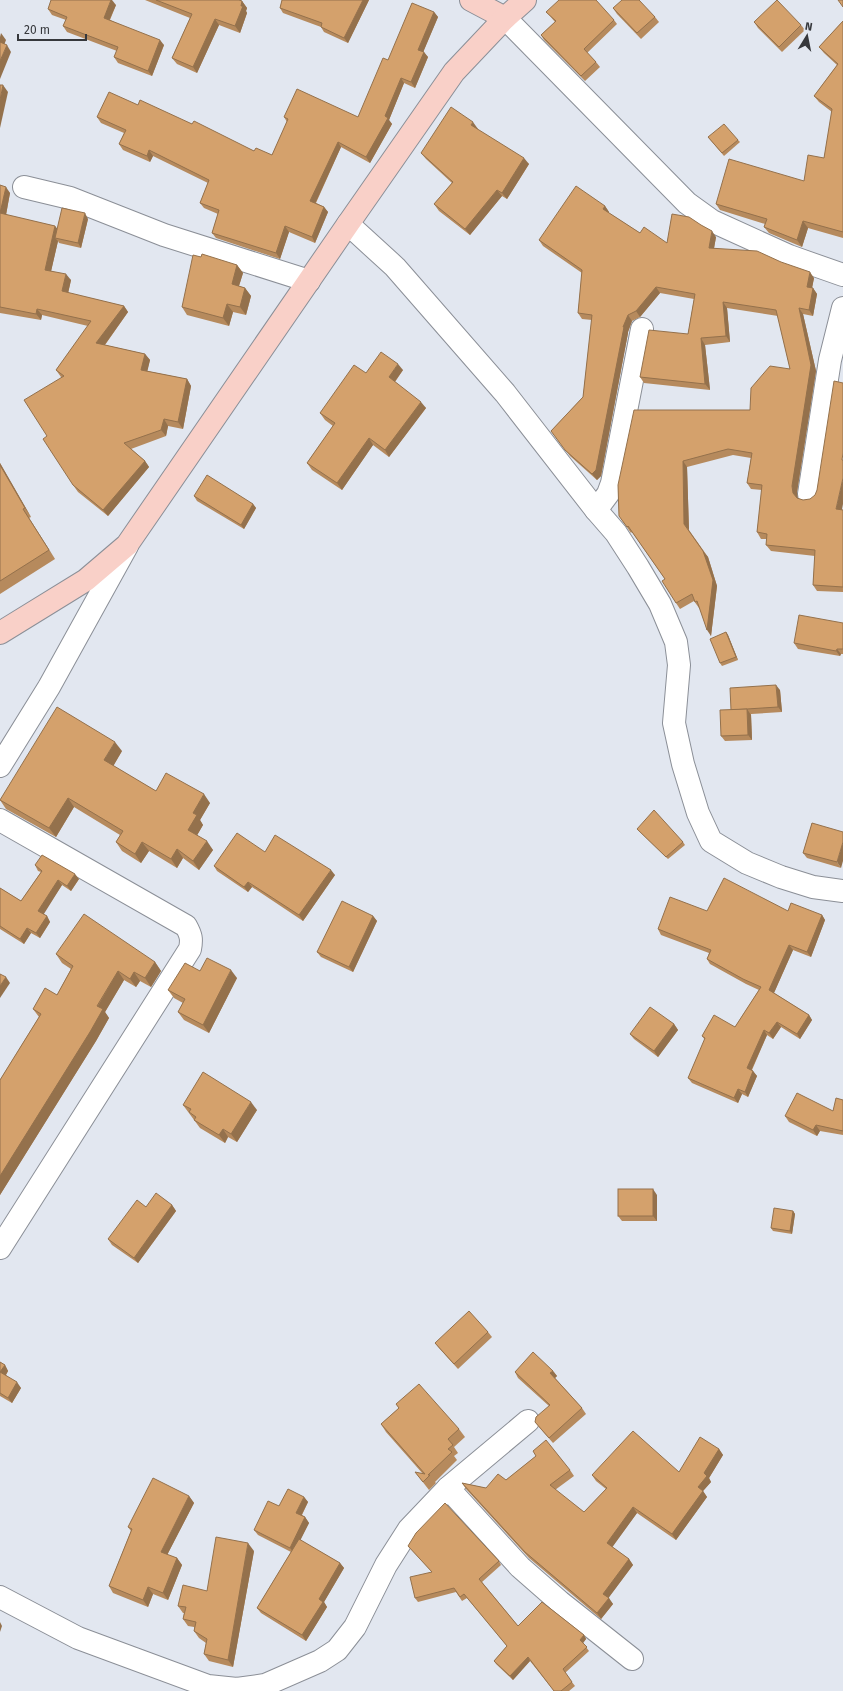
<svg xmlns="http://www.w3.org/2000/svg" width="843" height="1691" font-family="'Fira Sans',sans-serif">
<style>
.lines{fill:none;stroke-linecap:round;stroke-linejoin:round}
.minor-casing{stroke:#8b8f97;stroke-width:24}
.tertiary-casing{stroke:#8b8f97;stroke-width:24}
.secondary-casing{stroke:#8b8f97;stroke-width:24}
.minor{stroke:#fff;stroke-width:22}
.tertiary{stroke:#fff;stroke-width:22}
.secondary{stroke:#f9d0c8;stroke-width:22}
.wall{fill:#b68a5d}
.shaded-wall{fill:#94714c}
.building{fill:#d4a16c;stroke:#94714c}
</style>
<rect width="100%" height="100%" fill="#e2e7f0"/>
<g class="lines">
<g class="minor-casing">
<g id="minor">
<path d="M505,18L687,203L712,221L789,256L843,275"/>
<path d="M24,187L70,198L164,235L309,281"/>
<path d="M348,224L395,267L505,393L596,510L616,533L638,567L660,604L676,642L679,665L674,723L683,764L698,813L711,841L747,863L781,877L813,887L843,891"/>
<path d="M809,494L830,360L843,308"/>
<path d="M596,510L608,494L612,483L642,329"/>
<path d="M0,820L186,926C191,935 192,939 190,949L0,1248"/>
<path d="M448,1488L520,1567L560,1602L632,1659"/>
<path d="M0,1597L78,1638L208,1686L237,1689L265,1685L320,1661L337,1650L355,1627L386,1565L409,1529L448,1488L528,1421"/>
</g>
</g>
<g class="tertiary-casing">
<path id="tertiary" d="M0,766L49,687L127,546"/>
</g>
<g class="secondary-casing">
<g id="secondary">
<path d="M471,0L505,18"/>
<path d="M0,633L86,580L127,545L348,224L454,72L505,18L525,0"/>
</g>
</g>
<use href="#minor" class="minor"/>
<use href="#tertiary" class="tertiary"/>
<use href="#secondary" class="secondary"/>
</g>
<g class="wall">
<path d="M145,0H239L242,1L247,8L246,11L247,13L240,33L219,25L197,73L177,64L172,58L190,18Z"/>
<path d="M282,0H369L348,43L324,32L321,27L283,13L280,8Z"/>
<path d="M116,5L110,20L164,45L152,76L118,63L114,57L117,51L67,32L63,26L66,20L52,15L48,9Z"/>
<path d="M613,8L655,17L659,22L641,39L617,14Z"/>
<path d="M434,12L438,17L423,52L428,57L415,88L404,83L389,120L392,124L370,163L341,147L316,203L324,207L328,212L315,243L289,232L280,259L216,238L212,233L218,214L204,208L200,203L208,183L153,156L150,162L123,150L119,144L124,133L101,123L97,117L138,105L192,124L254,151L272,155L287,122L284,117H358L388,60Z"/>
<path d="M546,12L614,20L617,24L587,53L596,62L600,67L585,81L544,40L541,35L555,22L550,16Z"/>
<path d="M843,21V238L808,228L802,247L769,233L764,227L765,224L720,210L716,204L804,181L824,158L832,112L819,102L814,96L837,65L824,53L819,47Z"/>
<path d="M754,22L801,25L805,30L782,52L758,28Z"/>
<path d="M477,129L529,164L507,199L502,196L470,235L439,211L434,204L452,183L426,159L421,153L478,129Z"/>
<path d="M708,137L738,140L740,142L724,156Z"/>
<path d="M0,185L10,193L6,215L55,226L57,229L88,219L81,248L59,243L58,241L51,271L71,280L68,293L124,306L128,312L105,345L145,354L150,360L147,371L187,379L191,386L183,429L168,426L166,436L131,449L145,461L149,467L108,516L78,492L73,485L47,436L61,377L56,370L88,326L42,315L41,320L0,313Z"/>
<path d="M605,206L609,212V213L640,233L667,243L716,237L714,248L814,278L812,288H813L817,294L813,316L803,314L816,371L797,492V498L803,500L843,510V592L817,591L813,585L815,556L771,551L766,545L767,539H761L757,532L762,490L751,489L747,483L751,458L733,455L687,467L689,530L708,557L717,586L711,636L699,607V608L694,601L680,609L676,603L665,579L632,532L631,533L619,516L618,485L750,410L790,369L778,316L727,308L730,342L705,345L710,390L644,383L640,377L688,334L694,299L660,293L640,317L632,321L628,332V333L601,476L597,480L570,456L551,431L583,397L592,320L582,319L578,313L582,273L543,246L539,240Z"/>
<path d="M201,257L237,265L243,273L239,286L245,288L251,296L246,315L233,312L229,326L187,315L182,307Z"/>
<path d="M403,370L395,382L426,408L389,457L373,445L342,490L312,470L307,463L333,426L325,420L320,413L366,373Z"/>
<path d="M0,463L31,517L29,518L55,559L0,594Z"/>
<path d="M194,496L253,504L256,508L244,529L197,501Z"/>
<path d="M843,623V654H841L840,656L798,649L794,643Z"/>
<path d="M726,632L728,635L738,660L722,666L720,663Z"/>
<path d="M780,690L782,712L751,714L752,740L725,741L721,736L731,710Z"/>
<path d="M122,751L113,766L156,791L210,803L200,820L203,825L197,835L213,850L199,870L183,858L177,868L149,851L141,863L122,851L116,842L120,835L74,807L56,837L6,809L0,800Z"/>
<path d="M812,823L841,868L807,858L803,853Z"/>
<path d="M637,829L683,842L685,845L668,859L639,831Z"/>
<path d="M265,852L335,875L303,921L252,887L248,892L217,871L214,866Z"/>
<path d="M35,865L79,879L71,891L62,885L43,914L47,916L50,922L40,938L31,933L24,944L0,929V888L21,901L41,872L38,871Z"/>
<path d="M707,911H788L822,915L825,920L811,957L793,950L774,993L809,1015L812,1020L800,1039L781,1027L773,1039L767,1035L752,1070L757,1076L748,1097L742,1094L738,1103L692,1083L688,1078L705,1040L702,1036L735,1027L759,990L746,984L710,964L707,959L709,953L661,935L658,929Z"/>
<path d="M373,916L377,921L353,972L321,957L317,952Z"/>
<path d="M56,954L155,962L161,971L151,987L140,981L136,987L124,980L105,1012L109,1018L96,1041L0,1195V1080L39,1017L33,1009L57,995L71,969L62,963Z"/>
<path d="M200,971L237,978L209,1033L184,1020L178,1012L183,1003L174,998L168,990Z"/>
<path d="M674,1024L678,1030L658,1057L634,1039L630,1034Z"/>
<path d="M843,1100V1135L820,1131L817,1136L789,1122L785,1116L833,1111Z"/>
<path d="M183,1105L257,1110L237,1142L228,1137L225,1143L200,1128Z"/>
<path d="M657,1195V1221H622L618,1216Z"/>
<path d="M172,1205L176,1211L138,1263L112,1245L108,1239L146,1207Z"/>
<path d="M793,1211L795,1214L792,1234L773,1231L771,1228Z"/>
<path d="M488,1332L492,1337L458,1369L439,1348L435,1343Z"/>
<path d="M0,1362L5,1365L8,1371L6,1375L21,1388L12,1403L0,1396Z"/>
<path d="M553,1371L557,1376L555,1378L582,1408L586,1414L553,1443L539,1427L535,1422L549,1406L518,1378L515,1372Z"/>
<path d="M396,1404L459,1429L465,1437L454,1447L458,1453L454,1456L457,1460L435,1482L436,1483L429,1490L415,1472L423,1474L386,1432L381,1424L399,1408Z"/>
<path d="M719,1449L723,1455L709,1478L711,1482L703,1491L707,1497L676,1540L637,1513L612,1547L629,1559L633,1565L608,1598L613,1604L601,1619L529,1558L466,1489L462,1483L486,1488L506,1480L536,1456L570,1470L574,1476L555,1490L584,1512L606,1489L596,1481L592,1475L679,1472Z"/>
<path d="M189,1496L194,1503L167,1555L177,1558L182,1565L168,1600L153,1594L148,1607L113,1593L109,1586L131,1531L128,1527Z"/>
<path d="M304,1497L308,1502L302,1515L305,1517L309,1523L300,1540L340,1563L344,1568L324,1602L327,1607L306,1641L261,1613L257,1608L291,1552L258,1535L254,1530L279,1506Z"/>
<path d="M408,1546L499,1561L501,1565L482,1582L518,1626L584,1635L586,1639L583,1643L589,1651L565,1673L575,1686L569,1691H554L530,1661L513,1680L496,1664L494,1661L507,1646L467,1598L462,1601L456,1592L418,1602L415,1598L432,1572L411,1549Z"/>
<path d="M254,1551L233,1667L209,1661L204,1654L206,1643L199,1638L194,1631V1627L188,1626L183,1619L184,1613H183L178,1606L207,1591Z"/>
</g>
<g class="shaded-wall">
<path d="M111,0H112L116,5L108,23L104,18Z"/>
<path d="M363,0H369L348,43L344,38Z"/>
<path d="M242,1L247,8L246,11L247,13L240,33L235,26Z"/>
<path d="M434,12L438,17L422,55L418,50Z"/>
<path d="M215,19L219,25L197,73L193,67Z"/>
<path d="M1,33L6,40L3,48L0,44V37Z"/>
<path d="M160,40L164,45L152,76L148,71Z"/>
<path d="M7,45L11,52L0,79V61Z"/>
<path d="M424,52L428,57L415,88L411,82Z"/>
<path d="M401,78L404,83L389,120L392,124L370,163L366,157L385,116Z"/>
<path d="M3,85L8,92L0,128V100Z"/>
<path d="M473,122L478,129L476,132L471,125Z"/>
<path d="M338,142L341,147L314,206L310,201Z"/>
<path d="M149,150L153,156L150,162L147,156Z"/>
<path d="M524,158L529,164L507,199L502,193Z"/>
<path d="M6,187L10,193L5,220L0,213Z"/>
<path d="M497,190L502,196L470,235L465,229Z"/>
<path d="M605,206L609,212L607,215L603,209Z"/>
<path d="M324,207L328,212L315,243L312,237Z"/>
<path d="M85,213L88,219L81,248L78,243Z"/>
<path d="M803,221L808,228L802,247L797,240Z"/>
<path d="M55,226L60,232L55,238L58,241L50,276L45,270Z"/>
<path d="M285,226L289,232L280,259L276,253Z"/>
<path d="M712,231L716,237L713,254L709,248Z"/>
<path d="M237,265L243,273L237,292L232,284Z"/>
<path d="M810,272L814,278L811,293L807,287Z"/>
<path d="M66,274L71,280L67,298L62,291Z"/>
<path d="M656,287L660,293L640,317L636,311Z"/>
<path d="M245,288L251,296L246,315L240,307Z"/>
<path d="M813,288L817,294L813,316L809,310Z"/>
<path d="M723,302L727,308L730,342L726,336Z"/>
<path d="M227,304L233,312L229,326L223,318Z"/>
<path d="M124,306L128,312L101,350L96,343Z"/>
<path d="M799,308L803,314L816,371L797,492L798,499L793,493L792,486Z"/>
<path d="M37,309L42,315L41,320L36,314Z"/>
<path d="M628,315L632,321L628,332V333L601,476L597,480L592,474L623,327Z"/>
<path d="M701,338L705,345L710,390L705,384Z"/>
<path d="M145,354L150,360L146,377L141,370Z"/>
<path d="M398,364L403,370L393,384L389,377Z"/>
<path d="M187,379L191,386L183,429L178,422Z"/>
<path d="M421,402L426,408L389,457L385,450Z"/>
<path d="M164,419L168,426L166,436L161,430Z"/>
<path d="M369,438L373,445L342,490L337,483Z"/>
<path d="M145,461L149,467L108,516L103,510Z"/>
<path d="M683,461L687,467L689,530L684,524Z"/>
<path d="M0,463L31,517L25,508L0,465Z"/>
<path d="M843,478V504L841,515L836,509Z"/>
<path d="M253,504L256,508L244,529L241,525Z"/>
<path d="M23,509L29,518L55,559L49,550Z"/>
<path d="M703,551L708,557L717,586L711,636L707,630Z"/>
<path d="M726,632L728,635L738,660L736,657Z"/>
<path d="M837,649L841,654L840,656L836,651Z"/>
<path d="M776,685L780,690L782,712L778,707Z"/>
<path d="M747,709L751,715L752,740L748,735Z"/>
<path d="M115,742L122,751L111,770L104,760Z"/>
<path d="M204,794L210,803L200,820L203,825L195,839L188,830L193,813Z"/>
<path d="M68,798L74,807L56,837L49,828Z"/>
<path d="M207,841L213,850L199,870L193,861Z"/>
<path d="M142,842L149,851L141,863L135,854Z"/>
<path d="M843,842V861L841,868L837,862Z"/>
<path d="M177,849L183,858L177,868L171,859Z"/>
<path d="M331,870L335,875L303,921L299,915Z"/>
<path d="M75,874L79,879L71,891L67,886Z"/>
<path d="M58,880L62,885L42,917L38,911Z"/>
<path d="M248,882L252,887L248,892L244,887Z"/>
<path d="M822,915L825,920L811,957L807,952Z"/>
<path d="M47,916L50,922L40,938L36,933Z"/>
<path d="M373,916L377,921L353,972L349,967Z"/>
<path d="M27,928L31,933L24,944L20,939Z"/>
<path d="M789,945L793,950L773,995L769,990Z"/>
<path d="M155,962L161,971L151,987L145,978Z"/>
<path d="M231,970L237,978L209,1033L203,1025Z"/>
<path d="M118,971L124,980L105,1012L109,1018L96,1041L0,1195V1176Z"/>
<path d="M134,972L140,981L136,987L130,979Z"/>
<path d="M6,977L10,983L0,998V986Z"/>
<path d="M809,1015L812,1020L800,1039L797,1034Z"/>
<path d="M777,1022L781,1027L773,1039L769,1033Z"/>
<path d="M674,1024L678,1030L658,1057L654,1051Z"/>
<path d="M764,1030L767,1035L750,1073L747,1068Z"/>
<path d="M753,1071L757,1076L748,1097L745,1092Z"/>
<path d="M738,1089L742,1094L738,1103L734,1098Z"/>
<path d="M251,1102L257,1110L237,1142L231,1134Z"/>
<path d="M816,1125L820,1131L817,1136L813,1130Z"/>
<path d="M223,1129L228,1137L225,1143L219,1135Z"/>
<path d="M653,1189L657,1195V1221L653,1216Z"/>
<path d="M172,1205L176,1211L138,1263L134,1258Z"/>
<path d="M793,1211L795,1214L792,1234L790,1231Z"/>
<path d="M5,1365L8,1371L4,1378L0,1372Z"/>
<path d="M553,1371L557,1376L554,1379L550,1373Z"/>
<path d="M17,1382L21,1388L12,1403L8,1398Z"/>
<path d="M719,1449L723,1455L709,1478L711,1482L703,1491L707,1497L676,1540L672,1534L698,1487L704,1473Z"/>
<path d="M189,1496L194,1503L165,1559L161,1552Z"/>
<path d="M304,1497L308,1502L300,1518L296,1513Z"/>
<path d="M633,1507L637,1513L611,1549L607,1543Z"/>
<path d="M305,1517L309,1523L294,1553L290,1548Z"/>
<path d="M248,1543L254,1551L233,1667L228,1660Z"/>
<path d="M177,1558L182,1565L168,1600L163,1593Z"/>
<path d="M629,1559L633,1565L607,1600L603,1594Z"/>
<path d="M340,1563L344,1568L324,1602L327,1607L306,1641L302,1635L319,1599Z"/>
<path d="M148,1587L153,1594L148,1607L143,1600Z"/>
<path d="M609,1598L613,1604L601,1619L597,1613Z"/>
<path d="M0,1622L2,1626L0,1632Z"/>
<path d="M584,1635L586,1639L583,1643L580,1640Z"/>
<path d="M528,1657L530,1661L513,1680L510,1676Z"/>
</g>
<g class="building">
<path d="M51,0H111L104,18L160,40L148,71L114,57L118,47L63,26L67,17L48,9Z"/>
<path d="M156,0H239L242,1L241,6H243L235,26L215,19L193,67L172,58L192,14Z"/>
<path d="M282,0H363L344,38L321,27L322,23L280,8Z"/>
<path d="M559,0H596L614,20L584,49L596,62L581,76L541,35L556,21L546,12Z"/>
<path d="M622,0H639L655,17L637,33L613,8Z"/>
<path d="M777,0L801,25L779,47L754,22Z"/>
<path d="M838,0H843V7Z"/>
<path d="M412,3L434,12L418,50L424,52L411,82L401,78L385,116L388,118L366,157L338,142L310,201L324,207L312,237L285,226L276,253L212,233L219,210L200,203L209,180L149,150L147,156L119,144L126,130L97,117L109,92L138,105L140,100L192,124L194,121L254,151L256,148L272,155L288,119L284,117L297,89L358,117L383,58L388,60Z"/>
<path d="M843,21V232L803,221L797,240L764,227L767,219L716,204L729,159L804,181L808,155L824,158L832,109L814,96L838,64L819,47Z"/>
<path d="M0,42L7,45L0,61Z"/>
<path d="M0,85H3L0,100Z"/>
<path d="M451,107L473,122L471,125L524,158L502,193L497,190L465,229L434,204L453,182L421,153Z"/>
<path d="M724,124L738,140L722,153L708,137Z"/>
<path d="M0,185L6,187L0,213L55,226L45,270L66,274L62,291L124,306L96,343L145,354L141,370L187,379L178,422L164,419L161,430L124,443L145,461L103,510L73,485L43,439L47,436L24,400L64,376L56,370L91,321L37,309L36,314L0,307Z"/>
<path d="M576,186L605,206L603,209L640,233L644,227L667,243L672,214L689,217L701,225L712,231L709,248L757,251L781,262L810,272L807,287L813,288L809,310L799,308L811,365L792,486L793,493L797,498L803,500L810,499L815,495L817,490L834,381L843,383V453L842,460H843V478L836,509L843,510V587L813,585L815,550L766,545L767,534L757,532L762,485L747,483L752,453L728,449L683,461L684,524L703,551L713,580L707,630L697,601L695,602L692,594L676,603L662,581L665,579L628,526L627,527L619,516L618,485L634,410H750L751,388L770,366L790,369L776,310L723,302L726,336L701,338L705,384L640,377L649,330L688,334L695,294L656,287L636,311L628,315L623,327H624L596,470L592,474L565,450L551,431L583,397L592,315L578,313L582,270L539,240Z"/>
<path d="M62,208L85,213L78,243L55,238Z"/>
<path d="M202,254L237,265L232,284L245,288L240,307L227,304L223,318L182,307L193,255L201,257Z"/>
<path d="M381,352L398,364L389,377L421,402L385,450L369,438L337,483L307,463L335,423L320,413L354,365L366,373Z"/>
<path d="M0,465L25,508L23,509L49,550L0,581Z"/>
<path d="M207,475L253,504L241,525L194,496Z"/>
<path d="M799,615L843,623V649H837L836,651L794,643Z"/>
<path d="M726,632L736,657L720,663L710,639Z"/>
<path d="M776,685L778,707L731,710L730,688Z"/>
<path d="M57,707L115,742L104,760L156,791L166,773L204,794L193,813L197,815L188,830L207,841L193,861L177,849L171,859L142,842L135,854L116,842L123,831L68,798L49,828L0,800Z"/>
<path d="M747,709L748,735L721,736L720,710Z"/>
<path d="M654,810L683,842L666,857L637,829Z"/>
<path d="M812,823L843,832V842L837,862L803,853Z"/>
<path d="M237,833L265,852L275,835L331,870L299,915L248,882L244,887L214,866Z"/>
<path d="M42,855L75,874L67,886L58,880L38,911L47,916L36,933L27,928L20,939L0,926V888L21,901L42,871L35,865Z"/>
<path d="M724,878L788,911L791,903L822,915L807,952L789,945L769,990L809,1015L797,1034L777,1022L769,1033L764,1030L747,1068L753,1071L745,1092L738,1089L734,1098L688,1078L705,1038L702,1036L714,1015L735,1027L761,987L743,979L707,959L711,950L658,929L670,897L707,911Z"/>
<path d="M342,901L373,916L349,967L317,952Z"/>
<path d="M84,914L155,962L145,978L134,972L130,979L118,971L97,1006L103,1009L90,1032L0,1176V1080L41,1014L33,1009L45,988L57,995L73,966L56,954Z"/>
<path d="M207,958L231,970L203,1025L178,1012L185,999L168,990L185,963L200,971Z"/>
<path d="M0,974L6,977L0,986Z"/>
<path d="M650,1007L674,1024L654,1051L630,1034Z"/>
<path d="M203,1072L251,1102L231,1134L223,1129L219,1135L194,1120L196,1117L189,1112L191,1109L183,1105Z"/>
<path d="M797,1093L833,1111L836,1098L843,1100V1131L816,1125L813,1130L785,1116Z"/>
<rect x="618" y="1189" width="35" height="27"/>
<path d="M156,1193L172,1205L134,1258L108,1239L137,1200L146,1207Z"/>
<path d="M774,1208L793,1211L790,1231L771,1228Z"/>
<path d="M469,1311L488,1332L454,1364L435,1343Z"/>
<path d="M533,1352L553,1371L550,1373L582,1408L549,1438L535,1422L536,1417L550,1405L515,1372Z"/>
<path d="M0,1362L5,1365L0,1372L17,1382L8,1398L0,1393Z"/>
<path d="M419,1384L459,1429L448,1439L453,1445L448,1449L452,1452L428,1475H430L423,1482L415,1472L425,1474L381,1424L399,1408L396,1404Z"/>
<path d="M633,1431L679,1472L700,1437L719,1449L704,1473L707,1476L698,1487L703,1491L672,1534L633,1507L607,1543L629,1559L603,1594L609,1598L597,1613L525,1552L462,1483L486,1488L498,1474L506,1480L536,1456L533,1451L546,1440L570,1470L550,1485L584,1512L607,1488L592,1475Z"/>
<path d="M153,1478L189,1496L161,1552L177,1558L163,1593L148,1587L143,1600L109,1586L132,1529L128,1527Z"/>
<path d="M288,1489L304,1497L296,1513L305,1517L290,1548L254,1530L268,1501L279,1506Z"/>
<path d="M445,1503L499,1561L479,1579L518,1626L542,1602L584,1635L580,1640L587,1647L563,1669L572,1682L561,1691H554L528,1657L510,1676L494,1661L507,1646L464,1594L460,1597L454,1588L415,1598L410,1577L432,1572L408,1546L416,1533Z"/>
<path d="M216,1537L248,1543L228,1660L204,1654L207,1639L194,1631L196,1622L183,1619L186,1607L178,1606L183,1585L207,1591Z"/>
<path d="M299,1539L340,1563L319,1599L323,1602L302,1635L257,1608Z"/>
</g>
<g transform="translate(807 36) rotate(10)" stroke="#e2e7f0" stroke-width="3" paint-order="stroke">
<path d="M0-3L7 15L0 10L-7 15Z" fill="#36383c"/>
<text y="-6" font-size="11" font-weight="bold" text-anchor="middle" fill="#36383c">N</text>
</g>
<path d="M18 34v6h68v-6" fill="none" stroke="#36383c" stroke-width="2"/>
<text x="24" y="34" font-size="12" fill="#36383c" stroke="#e2e7f0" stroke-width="3" paint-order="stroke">20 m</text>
</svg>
